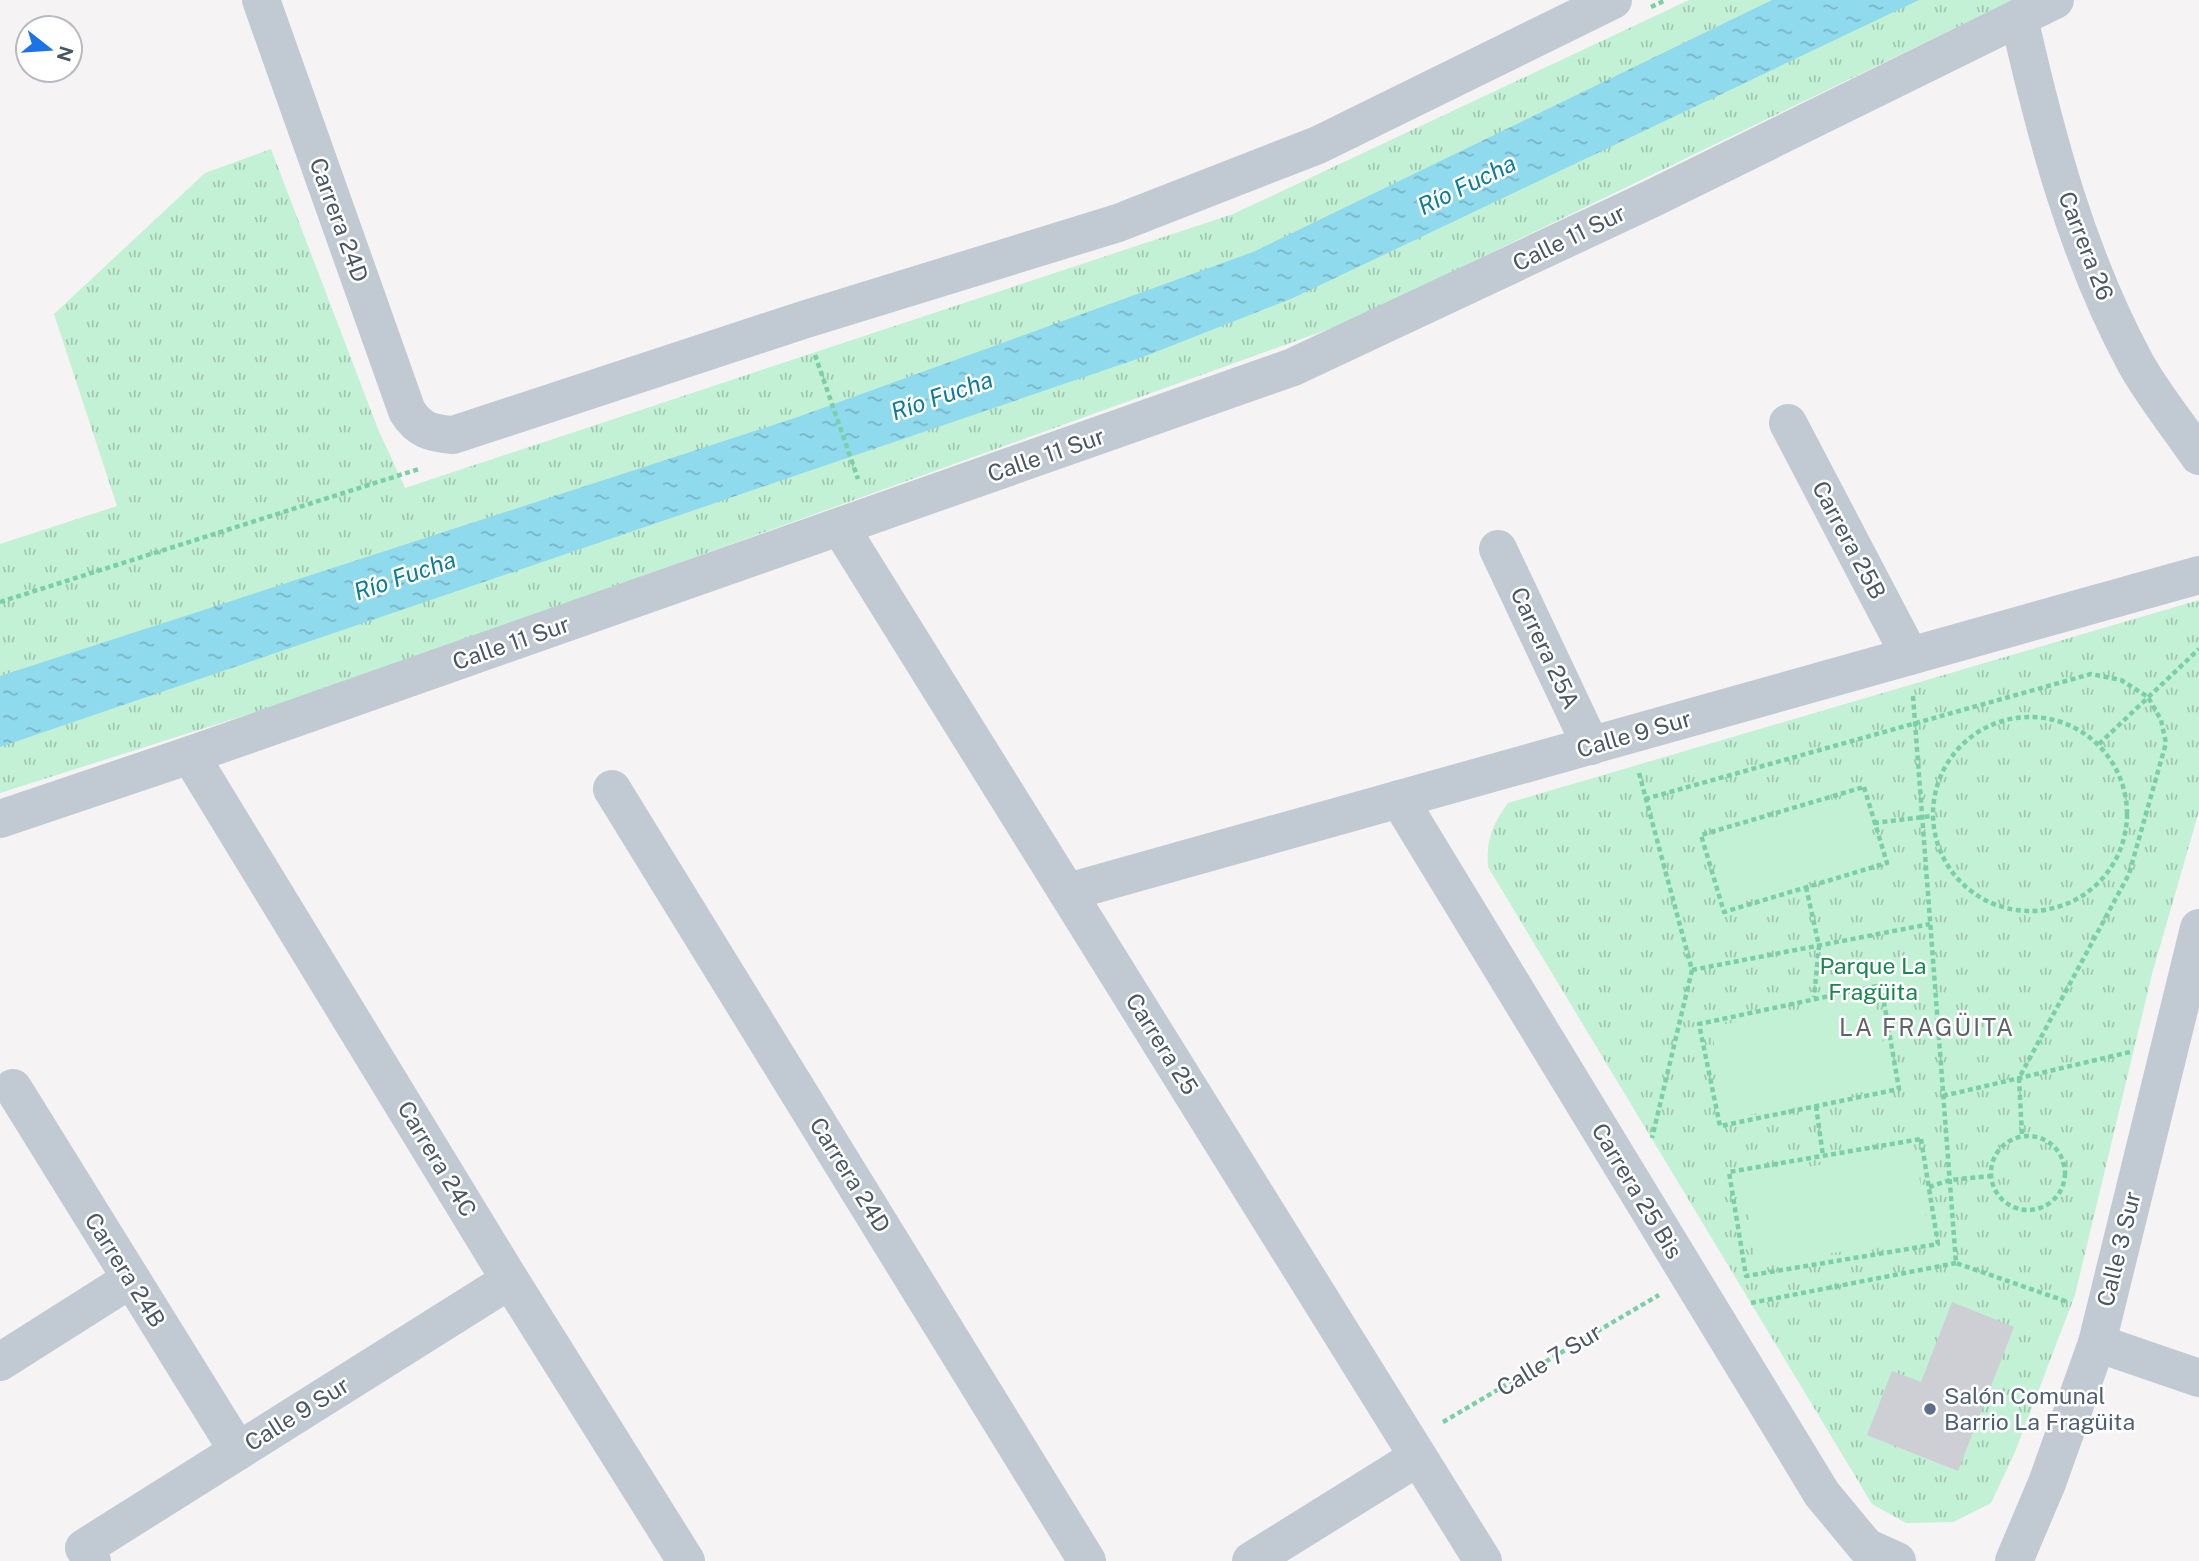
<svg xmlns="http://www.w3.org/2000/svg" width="2199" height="1561" font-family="'Public Sans',sans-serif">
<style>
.grass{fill:url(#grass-tufts)}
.garden{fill:#c3f1d5}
.water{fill:url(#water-ripples)}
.building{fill:#cdcfd5}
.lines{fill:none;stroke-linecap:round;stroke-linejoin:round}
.path{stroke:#7ad0a6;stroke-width:4.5;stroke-dasharray:5 3.5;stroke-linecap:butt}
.minor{stroke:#c1cad2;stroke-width:38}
.service-dot{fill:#5c6f8a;stroke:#fff;stroke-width:2.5}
.labels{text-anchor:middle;stroke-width:5;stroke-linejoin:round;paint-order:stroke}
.street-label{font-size:23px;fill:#4a5661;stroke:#fff}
.park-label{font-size:23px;fill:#17864f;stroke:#fff}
.service-label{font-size:23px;fill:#4e5e75;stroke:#fff;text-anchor:start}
.water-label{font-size:24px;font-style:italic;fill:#0c7c9b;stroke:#fff}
.neighbourhood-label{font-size:24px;letter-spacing:2px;fill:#5f6368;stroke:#fff}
</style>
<defs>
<pattern id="grass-tufts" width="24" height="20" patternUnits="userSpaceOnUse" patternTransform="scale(1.75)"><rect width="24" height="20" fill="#c3f1d5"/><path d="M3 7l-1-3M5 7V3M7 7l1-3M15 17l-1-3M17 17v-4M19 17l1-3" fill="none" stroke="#a0c6b0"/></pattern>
<pattern id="water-ripples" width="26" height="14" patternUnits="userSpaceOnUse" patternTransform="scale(1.75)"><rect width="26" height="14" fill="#90daee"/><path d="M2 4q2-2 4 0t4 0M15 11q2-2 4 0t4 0" fill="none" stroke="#78b4c4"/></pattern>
</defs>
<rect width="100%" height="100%" fill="#f5f3f3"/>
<g class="grass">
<path d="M1689,0H2013L1346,323L334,687L0,793V544L117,506L54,314L205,173L271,149L378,429L405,488L1233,214Z"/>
<path d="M2199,600V811L2152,974L2075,1295L2015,1452L1991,1503L1953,1522L1906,1523L1872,1504L1488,867C1486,840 1492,825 1508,803Z"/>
</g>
<g class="garden">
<path d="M1860,793L1880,860L1729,906L1709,839Z"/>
<path d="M1874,995L1891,1086L1729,1119L1711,1027Z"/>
<path d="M1915,1150L1929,1238L1756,1265L1742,1177Z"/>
</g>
<path class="water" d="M1772,0H1919L1293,298L1143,357L0,747V676L795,418L1253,252Z"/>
<path class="building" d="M1952,1302L2014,1327L1958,1471L1867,1435L1892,1371L1921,1382Z"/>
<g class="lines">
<g class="path">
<path d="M1651,7L1666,0"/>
<path d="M815,355L858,479"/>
<path d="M0,602L419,469"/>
<path d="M1913,696L1956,1263L2068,1302"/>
<circle cx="2030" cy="814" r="97"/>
<path d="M2099,744L2199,649"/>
<path d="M1639,773L1692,970L1652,1138"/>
<path d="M1864,787L1887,863L1724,912L1701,835Z"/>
<path d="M1645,799L2091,674L2121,680L2148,697L2161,720L2166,743L2129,874L2019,1078L2022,1136"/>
<path d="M1874,823L1932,816"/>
<path d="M1806,887L1819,946L1814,997"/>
<path d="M1692,970L1930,924"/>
<path d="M1881,985L1899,1089L1720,1126L1699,1024Z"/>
<path d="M1943,1096L2130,1052"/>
<path d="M1816,1106L1823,1156"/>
<circle cx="2028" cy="1173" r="37"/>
<path d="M1921,1139L1938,1244L1746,1276L1729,1172Z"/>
<path d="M1929,1187L1950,1180L1991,1176"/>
<path d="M1751,1303L1956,1263"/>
<path d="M1443,1422L1659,1295"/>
</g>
<g class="minor">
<path d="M261,0L407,411C419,430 430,433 453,435L803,320L1118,223L1318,145L1613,0"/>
<path d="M2019,18C2046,137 2077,255 2136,364C2154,396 2178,425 2199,456"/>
<path d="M1788,423L1910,656"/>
<path d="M840,527L1483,1561"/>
<path d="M1498,549L1591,746"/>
<path d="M190,755L510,1280L686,1561"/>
<path d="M612,789L1087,1561"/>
<path d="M1399,799L1822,1494L1866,1547L1897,1561"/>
<path d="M0,819L190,755L1293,367L1651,199L2055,0"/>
<path d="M1068,892L2199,575"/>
<path d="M13,1088L238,1451"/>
<path d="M2097,1343L2199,1378"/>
<path d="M0,1362L131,1279"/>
<path d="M92,1561L84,1548L510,1280"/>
<path d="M1251,1561L1418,1457"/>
<path d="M2014,1561L2047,1483L2097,1343L2199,928"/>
</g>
</g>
<circle class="service-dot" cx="1930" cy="1409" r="7"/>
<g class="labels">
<g class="street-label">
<text transform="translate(339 220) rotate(70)" y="8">Carrera 24D</text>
<text transform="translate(1569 238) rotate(-26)" y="8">Calle 11 Sur</text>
<text transform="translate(2086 246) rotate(69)" y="8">Carrera 26</text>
<text transform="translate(1046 455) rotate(-19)" y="8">Calle 11 Sur</text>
<text transform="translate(1849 540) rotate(62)" y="8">Carrera 25B</text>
<text transform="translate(511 643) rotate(-19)" y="8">Calle 11 Sur</text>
<text transform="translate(1545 648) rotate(65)" y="8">Carrera 25A</text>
<text transform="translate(1634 734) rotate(-16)" y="8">Calle 9 Sur</text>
<text transform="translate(1162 1044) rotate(58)" y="8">Carrera 25</text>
<text transform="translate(437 1159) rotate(59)" y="8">Carrera 24C</text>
<text transform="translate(850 1175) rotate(58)" y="8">Carrera 24D</text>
<text transform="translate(1637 1191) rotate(59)" y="8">Carrera 25 Bis</text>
<text transform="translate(2119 1249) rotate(-76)" y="8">Calle 3 Sur</text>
<text transform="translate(125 1270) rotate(58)" y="8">Carrera 24B</text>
<text transform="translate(1549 1360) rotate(-31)" y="8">Calle 7 Sur</text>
<text transform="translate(297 1414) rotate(-32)" y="8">Calle 9 Sur</text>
</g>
<g class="park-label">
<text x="1873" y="974">Parque La<tspan x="1873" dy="26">Fragüita</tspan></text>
</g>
<g class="service-label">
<text x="1944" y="1404">Salón Comunal<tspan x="1944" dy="26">Barrio La Fragüita</tspan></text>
</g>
<g class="water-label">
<text transform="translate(1467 185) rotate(-26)" y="8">Río Fucha</text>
<text transform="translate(942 396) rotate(-19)" y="8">Río Fucha</text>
<text transform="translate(405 576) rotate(-19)" y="8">Río Fucha</text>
</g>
<g class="neighbourhood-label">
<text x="1927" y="1036">LA FRAGÜITA</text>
</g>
</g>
<g transform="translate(49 49) rotate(107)"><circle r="33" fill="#ffffff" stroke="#b7bbc0" stroke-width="2"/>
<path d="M0-5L12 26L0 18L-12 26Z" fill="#1a73e8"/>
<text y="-10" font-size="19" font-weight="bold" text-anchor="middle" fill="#4a5661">N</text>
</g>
</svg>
